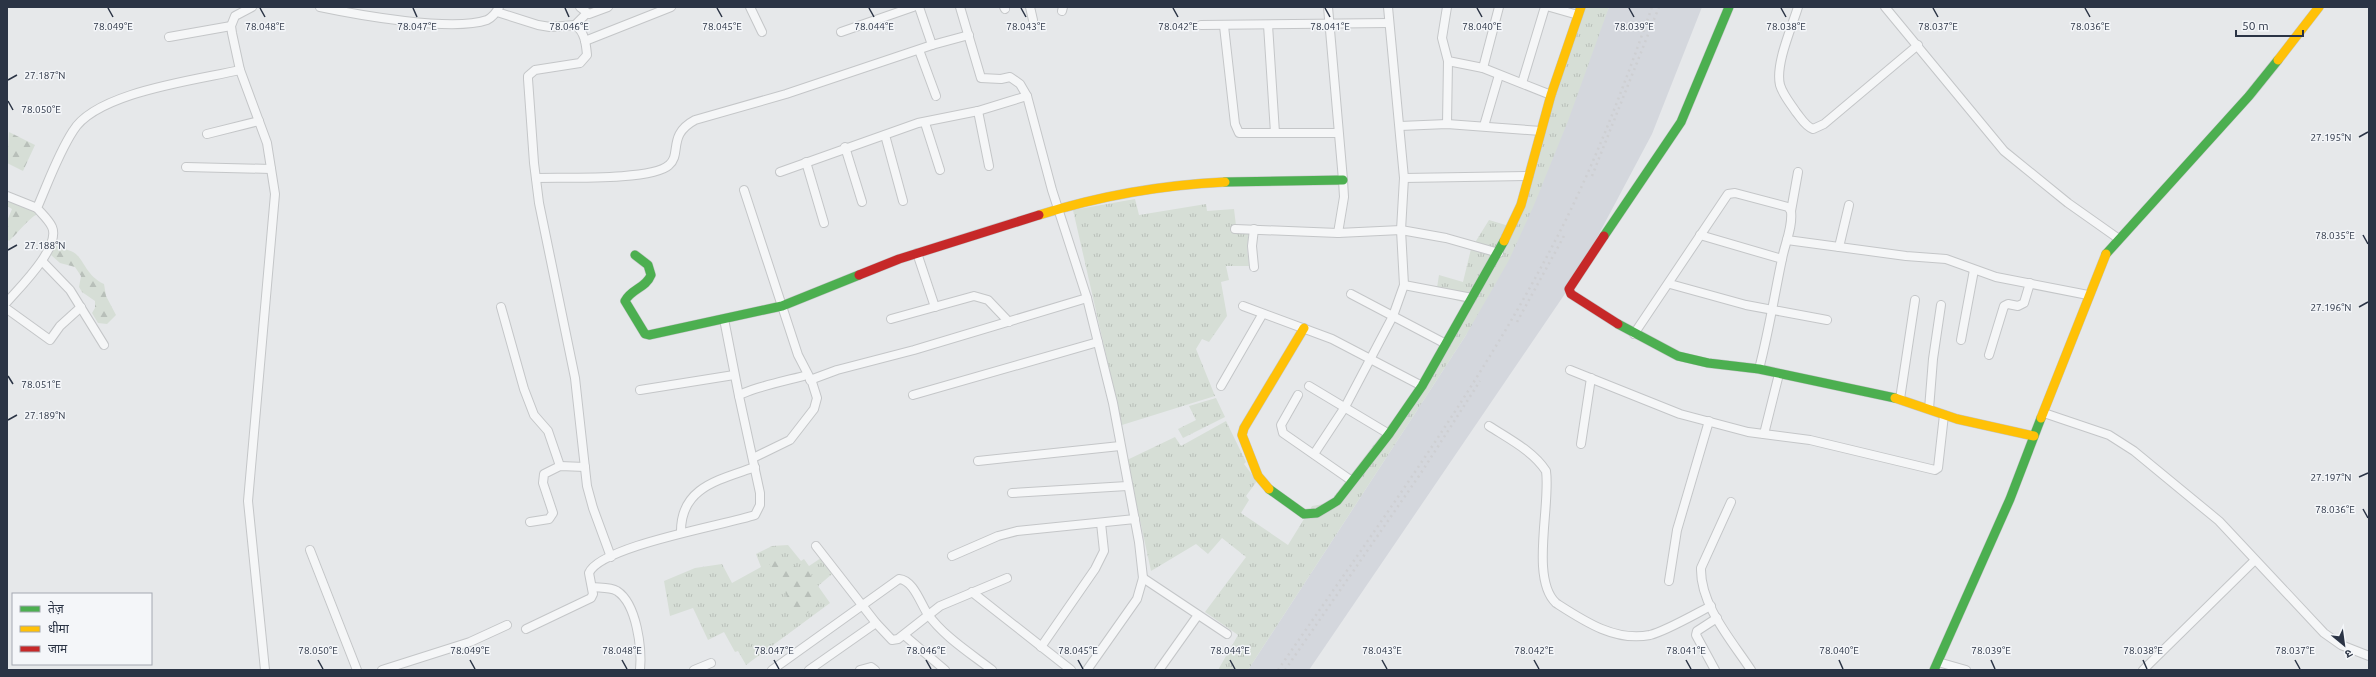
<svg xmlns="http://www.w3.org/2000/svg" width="2376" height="677" font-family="Ubuntu,'Noto Sans Devanagari',sans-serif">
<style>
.built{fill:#d4d7dd}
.grass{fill:url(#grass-tufts)}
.forest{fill:url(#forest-firs)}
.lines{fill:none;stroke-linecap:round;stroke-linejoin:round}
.street-casing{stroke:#c4c6c8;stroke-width:10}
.fast-casing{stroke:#c4c6c8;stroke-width:10}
.slow-casing{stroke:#c4c6c8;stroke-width:10}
.jam-casing{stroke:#c4c6c8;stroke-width:10}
.street{stroke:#f5f6f7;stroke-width:8}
.fast{stroke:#4caf50;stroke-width:9}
.slow{stroke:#ffc107;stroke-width:9}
.jam{stroke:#c62828;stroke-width:9}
.rail{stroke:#cecfd2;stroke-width:2.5;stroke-dasharray:2 4;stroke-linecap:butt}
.ticks{fill:none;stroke:#2b3445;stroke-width:1.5}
.ticks-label{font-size:10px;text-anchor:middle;fill:#2b3445;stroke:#f4f6f9;stroke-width:3;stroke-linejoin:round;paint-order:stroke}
</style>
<defs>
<pattern id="grass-tufts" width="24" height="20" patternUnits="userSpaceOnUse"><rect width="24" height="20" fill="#d6ded6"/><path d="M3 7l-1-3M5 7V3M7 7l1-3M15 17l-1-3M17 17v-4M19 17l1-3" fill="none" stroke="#b8bfb9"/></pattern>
<pattern id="forest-firs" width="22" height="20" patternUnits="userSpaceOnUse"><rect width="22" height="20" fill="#d6ded6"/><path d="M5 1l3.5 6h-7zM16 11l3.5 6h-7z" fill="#b8bfb9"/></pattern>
</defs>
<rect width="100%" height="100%" fill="#e6e8ea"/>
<path class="built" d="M1609,7H1702L1652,134L1575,279L1309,670H1248L1466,335Z"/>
<g class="grass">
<path d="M1579,7H1609L1568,121L1534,205L1509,260L1466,335L1248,670H1218L1238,635L1205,612L1246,557L1222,538L1208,554L1196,544L1151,571L1127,460L1175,437L1181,446L1226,421L1246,462L1244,464L1257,481L1246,496L1249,500L1241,513L1288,545L1312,506L1329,503L1422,382L1465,303L1436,294L1439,275L1463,282L1471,249L1489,220L1509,226Z"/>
<path d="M1135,199L1139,215L1206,204L1207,211L1234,209L1237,234L1249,233L1247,247L1249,266H1226L1229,280L1221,282L1227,316L1209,342L1202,339L1196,349L1215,396L1122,425L1073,210Z"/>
<path d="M1216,398L1225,417L1183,438L1178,429L1196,420L1189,406Z"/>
<path d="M788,545L801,561L804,559L809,566L821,558L832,574L818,586L830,603L746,665L738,651L735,652L724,632L708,640L693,608L670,616L664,581L695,568L722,564L732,583L761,567L756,554L772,546Z"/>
</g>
<g class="forest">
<path d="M9,132L35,145L23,171L7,163Z"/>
<path d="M7,198L33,209L37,214C26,221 19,232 9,241L7,239V221L12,209L7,206Z"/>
<path d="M55,245C61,249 67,249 73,252C84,258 85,275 104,284L106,296L116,315L107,324L98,323L92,313L95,308V301L82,292L79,287L81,276L75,267L60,263L51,255Z"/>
<path d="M769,559H788L794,566L811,571L813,589L819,598L817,608L801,616C790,607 787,600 784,586L772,577Z"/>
</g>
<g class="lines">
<g class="street-casing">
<g id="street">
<path d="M252,7L235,16L231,26L232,33L240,70L267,143L275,194L248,501L265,670"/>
<path d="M320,7C358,15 452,32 487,20C493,17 496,13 499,7"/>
<path d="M580,7L589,14L608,7"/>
<path d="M750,7L762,32"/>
<path d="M919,7L932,45"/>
<path d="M960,7L981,78L1001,79L1010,77L1020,84L1027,96L1052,190L1087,298L1113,403L1139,542L1143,578L1137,599L1087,670"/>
<path d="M1004,7L1005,9"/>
<path d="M1030,7L1033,20"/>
<path d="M1328,7L1343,180L1344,197L1338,233"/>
<path d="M1447,7L1442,38L1448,61L1483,68L1551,95"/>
<path d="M1550,7L1578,15"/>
<path d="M1798,7C1792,27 1775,64 1780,85C1783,95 1790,103 1796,112C1801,118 1805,126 1813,129L1824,124L1918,45"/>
<path d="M1885,7L2004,151L2068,203L2119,239"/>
<path d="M1062,11L1063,7"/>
<path d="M497,12L538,25L550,27L575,25C585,32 586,44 587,55L580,63L535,70L528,76V79L534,163L539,203L575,378L587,486L593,508L611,557"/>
<path d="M575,25L587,13"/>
<path d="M1201,25L1389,23"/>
<path d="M1268,25L1275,133"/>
<path d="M1224,26L1235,124L1239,133H1338"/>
<path d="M841,32L913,7"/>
<path d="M169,37L231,26"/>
<path d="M585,41L671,7"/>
<path d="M919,50L936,96"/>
<path d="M1483,68L1499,7"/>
<path d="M1522,83L1545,7"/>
<path d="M978,111L989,166"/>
<path d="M925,123L940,170"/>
<path d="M1447,124L1448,61"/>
<path d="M1400,126L1447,124L1541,131"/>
<path d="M1484,126L1499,75"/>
<path d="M207,134L259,121"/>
<path d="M885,135L903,201"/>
<path d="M845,147L862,202"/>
<path d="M806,162L824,223"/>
<path d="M186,167L271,169"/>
<path d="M780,172L918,123L978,111L1027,96"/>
<path d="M536,178C561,177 652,181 669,165C682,154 667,135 695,120L786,94L932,45L969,35"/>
<path d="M1404,178L1529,176"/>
<path d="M744,190L798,355L812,382L817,398L814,409L790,440L753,458"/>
<path d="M7,196L37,208"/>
<path d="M1791,211L1798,172"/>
<path d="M1235,229L1338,233L1401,230L1446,238L1499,253"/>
<path d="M1254,229L1252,246L1254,267"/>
<path d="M1700,235L1782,259"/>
<path d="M1787,240L1906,256L1946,259L1996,277L2088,295"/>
<path d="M1839,247L1849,205"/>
<path d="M917,253L935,307"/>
<path d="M42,261L70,290L104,345"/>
<path d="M1670,284L1746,305L1827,320"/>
<path d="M1404,285L1472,298"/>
<path d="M1351,294L1446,344"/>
<path d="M7,302C19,288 61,247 52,227C49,220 41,213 37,208C48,183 58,154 73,131C96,92 197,80 240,70"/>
<path d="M1243,306L1332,339L1422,386"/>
<path d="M501,307L524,389L534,415L548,431L560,466"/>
<path d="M7,309L50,340L60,326L81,307"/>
<path d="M724,319L739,396"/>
<path d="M891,319L974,296L988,300L1009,322"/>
<path d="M1634,334L1728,194L1735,193L1788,207L1791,211C1793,227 1785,243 1782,259C1774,297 1769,331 1759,369"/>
<path d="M1961,340L1974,270"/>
<path d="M1989,355L2004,306L2008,304L2018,306L2024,303L2030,283"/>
<path d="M1570,370L1680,414L1748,432L1810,440L1935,470L1938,468L1944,415"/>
<path d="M810,380L837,370L914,350L1087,298"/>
<path d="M1221,386L1262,315"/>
<path d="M1309,386L1389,434"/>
<path d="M640,390L734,375"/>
<path d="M913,395L1098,342"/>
<path d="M1298,395L1281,425L1283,433L1352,481"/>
<path d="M1900,399L1915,300"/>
<path d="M1929,409L1933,359L1941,305"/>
<path d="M2044,413L2109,435L2134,451L2219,521L2324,633L2341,645L2369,656"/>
<path d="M1489,426C1509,439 1533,451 1546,471C1551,504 1530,579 1556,603C1584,621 1615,642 1650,635C1666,631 1695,614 1711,606"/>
<path d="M1764,434L1779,374"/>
<path d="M1581,444L1591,378"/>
<path d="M1314,454L1345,407L1393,316L1404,285L1401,230L1404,178L1388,7"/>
<path d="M978,461L1120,446"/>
<path d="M1012,493L1127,486"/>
<path d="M1731,502L1701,568C1700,605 1732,641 1751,670"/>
<path d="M530,522L549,519L553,513L543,483L544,474L560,466L585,467"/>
<path d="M681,533C680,487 719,480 755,467"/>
<path d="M816,546L876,623L892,640L898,639L940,606L1007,578"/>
<path d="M310,550L357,670"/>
<path d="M952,556L998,536L1017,531L1135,519"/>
<path d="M1143,578L1227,634"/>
<path d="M1669,581L1677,530L1709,421"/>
<path d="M592,587C600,588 610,587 617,591C637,604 642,649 640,670"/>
<path d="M972,592L1071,670"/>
<path d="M526,629L591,598L593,594L589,573C600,546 725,525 755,515L760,505V493L739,396C746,389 794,379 807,375"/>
<path d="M904,635L945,670"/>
<path d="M1041,647L1095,569L1104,551L1101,523"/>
<path d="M1938,662L1966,670"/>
<path d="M382,670L470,642L507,625"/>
<path d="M694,670L711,663"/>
<path d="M772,670L899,579C913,580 920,602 927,613C943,636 970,653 992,670"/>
<path d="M809,670L876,623"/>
<path d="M860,670L871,667L875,670"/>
<path d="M1159,670L1198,615"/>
<path d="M1715,670L1696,635L1697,631L1717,618"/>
<path d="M2143,670L2255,560"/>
</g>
</g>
<g class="fast-casing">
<g id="fast">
<path d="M1225,182L1343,180"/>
<path d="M1604,236L1681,122L1729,7"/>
<path d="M2106,254L2249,96L2278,60"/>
<path d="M635,255L648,265L651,275C646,288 631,289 625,301L645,334L649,335L782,306L859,275"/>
<path d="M1618,324L1678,356L1708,363L1759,369L1895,398"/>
<path d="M1269,489L1304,514L1317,513L1337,501L1389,434L1422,386L1504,241"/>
<path d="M1934,670L2010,499L2041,418"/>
</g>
</g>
<g class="slow-casing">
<g id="slow">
<path d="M2278,60L2319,7"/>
<path d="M1039,215C1099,196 1162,185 1225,182"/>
<path d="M1504,241L1521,205L1551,95L1581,7"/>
<path d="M1895,398L1957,419L2034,436"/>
<path d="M2041,418L2106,254"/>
<path d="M1269,489L1258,476L1242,435L1244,428L1304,328"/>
</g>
</g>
<g class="jam-casing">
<g id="jam">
<path d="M1604,236L1569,289L1571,294L1618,324"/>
<path d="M859,275L899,259L1039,215"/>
</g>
</g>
<use href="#street" class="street"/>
<use href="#fast" class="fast"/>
<use href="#slow" class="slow"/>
<use href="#jam" class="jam"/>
<g class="rail">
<path d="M1592,176L1659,7"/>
<path d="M1517,322L1564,236"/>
<path d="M1278,670C1374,530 1477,392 1555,241C1594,167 1624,86 1652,7"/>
<path d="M1285,670L1421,473L1480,381"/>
</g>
</g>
<path class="ticks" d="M108,8L113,17M260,8L265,17M413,8L417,17M565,8L569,17M717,8L722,17M869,8L874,17M1021,8L1026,17M1173,8L1178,17M1325,8L1330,17M1477,8L1482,17M1629,8L1634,17M1781,8L1786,17M1933,8L1938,17M2085,8L2090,17M8,80L17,75M8,101L13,110M2359,137L2368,132M2363,235L2368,244M8,250L17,245M2359,307L2368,302M8,376L13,384M8,420L17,415M2359,477L2368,473M2363,509L2368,518M318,660L323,669M470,660L475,669M622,660L627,669M774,660L779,669M926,660L931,669M1078,660L1083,669M1230,660L1235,669M1382,660L1387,669M1534,660L1539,669M1686,660L1691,669M1839,660L1843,669M1991,660L1995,669M2143,660L2147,669M2295,660L2300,669"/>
<g class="ticks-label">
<text x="113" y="30">78.049°E</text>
<text x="265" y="30">78.048°E</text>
<text x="417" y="30">78.047°E</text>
<text x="569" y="30">78.046°E</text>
<text x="722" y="30">78.045°E</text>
<text x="874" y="30">78.044°E</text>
<text x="1026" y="30">78.043°E</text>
<text x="1178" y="30">78.042°E</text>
<text x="1330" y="30">78.041°E</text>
<text x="1482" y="30">78.040°E</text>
<text x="1634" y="30">78.039°E</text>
<text x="1786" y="30">78.038°E</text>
<text x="1938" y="30">78.037°E</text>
<text x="2090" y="30">78.036°E</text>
<text x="45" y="79">27.187°N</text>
<text x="41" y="113">78.050°E</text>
<text x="2331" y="141">27.195°N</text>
<text x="2335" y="239">78.035°E</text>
<text x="45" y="249">27.188°N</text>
<text x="2331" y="311">27.196°N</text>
<text x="41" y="388">78.051°E</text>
<text x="45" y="419">27.189°N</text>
<text x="2331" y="481">27.197°N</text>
<text x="2335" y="513">78.036°E</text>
<text x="318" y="654">78.050°E</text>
<text x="470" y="654">78.049°E</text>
<text x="622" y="654">78.048°E</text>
<text x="774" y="654">78.047°E</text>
<text x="926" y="654">78.046°E</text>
<text x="1078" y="654">78.045°E</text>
<text x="1230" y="654">78.044°E</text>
<text x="1382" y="654">78.043°E</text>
<text x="1534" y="654">78.042°E</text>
<text x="1686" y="654">78.041°E</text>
<text x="1839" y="654">78.040°E</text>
<text x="1991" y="654">78.039°E</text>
<text x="2143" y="654">78.038°E</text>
<text x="2295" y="654">78.037°E</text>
</g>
<rect width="2376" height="677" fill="none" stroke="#2b3445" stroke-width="16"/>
<rect x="12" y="593" width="140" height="72" fill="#f4f6f9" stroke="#a4a8b1"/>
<rect x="20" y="606" width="20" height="6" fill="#4caf50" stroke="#a4a8b1"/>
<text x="48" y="613" font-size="12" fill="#2b3445">तेज़</text>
<rect x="20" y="626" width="20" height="6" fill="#ffc107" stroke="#a4a8b1"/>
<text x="48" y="633" font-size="12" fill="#2b3445">धीमा</text>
<rect x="20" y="646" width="20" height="6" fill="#c62828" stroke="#a4a8b1"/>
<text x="48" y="653" font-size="12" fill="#2b3445">जाम</text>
<g transform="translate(2344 645) rotate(151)" stroke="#f4f6f9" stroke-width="3" paint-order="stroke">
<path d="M0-3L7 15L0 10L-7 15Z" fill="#2b3445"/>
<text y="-6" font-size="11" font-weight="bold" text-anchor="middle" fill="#2b3445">उ</text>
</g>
<path d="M2236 30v6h67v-6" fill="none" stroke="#2b3445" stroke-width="2"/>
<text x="2242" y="30" font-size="12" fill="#2b3445" stroke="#f4f6f9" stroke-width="3" paint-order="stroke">50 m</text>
</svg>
